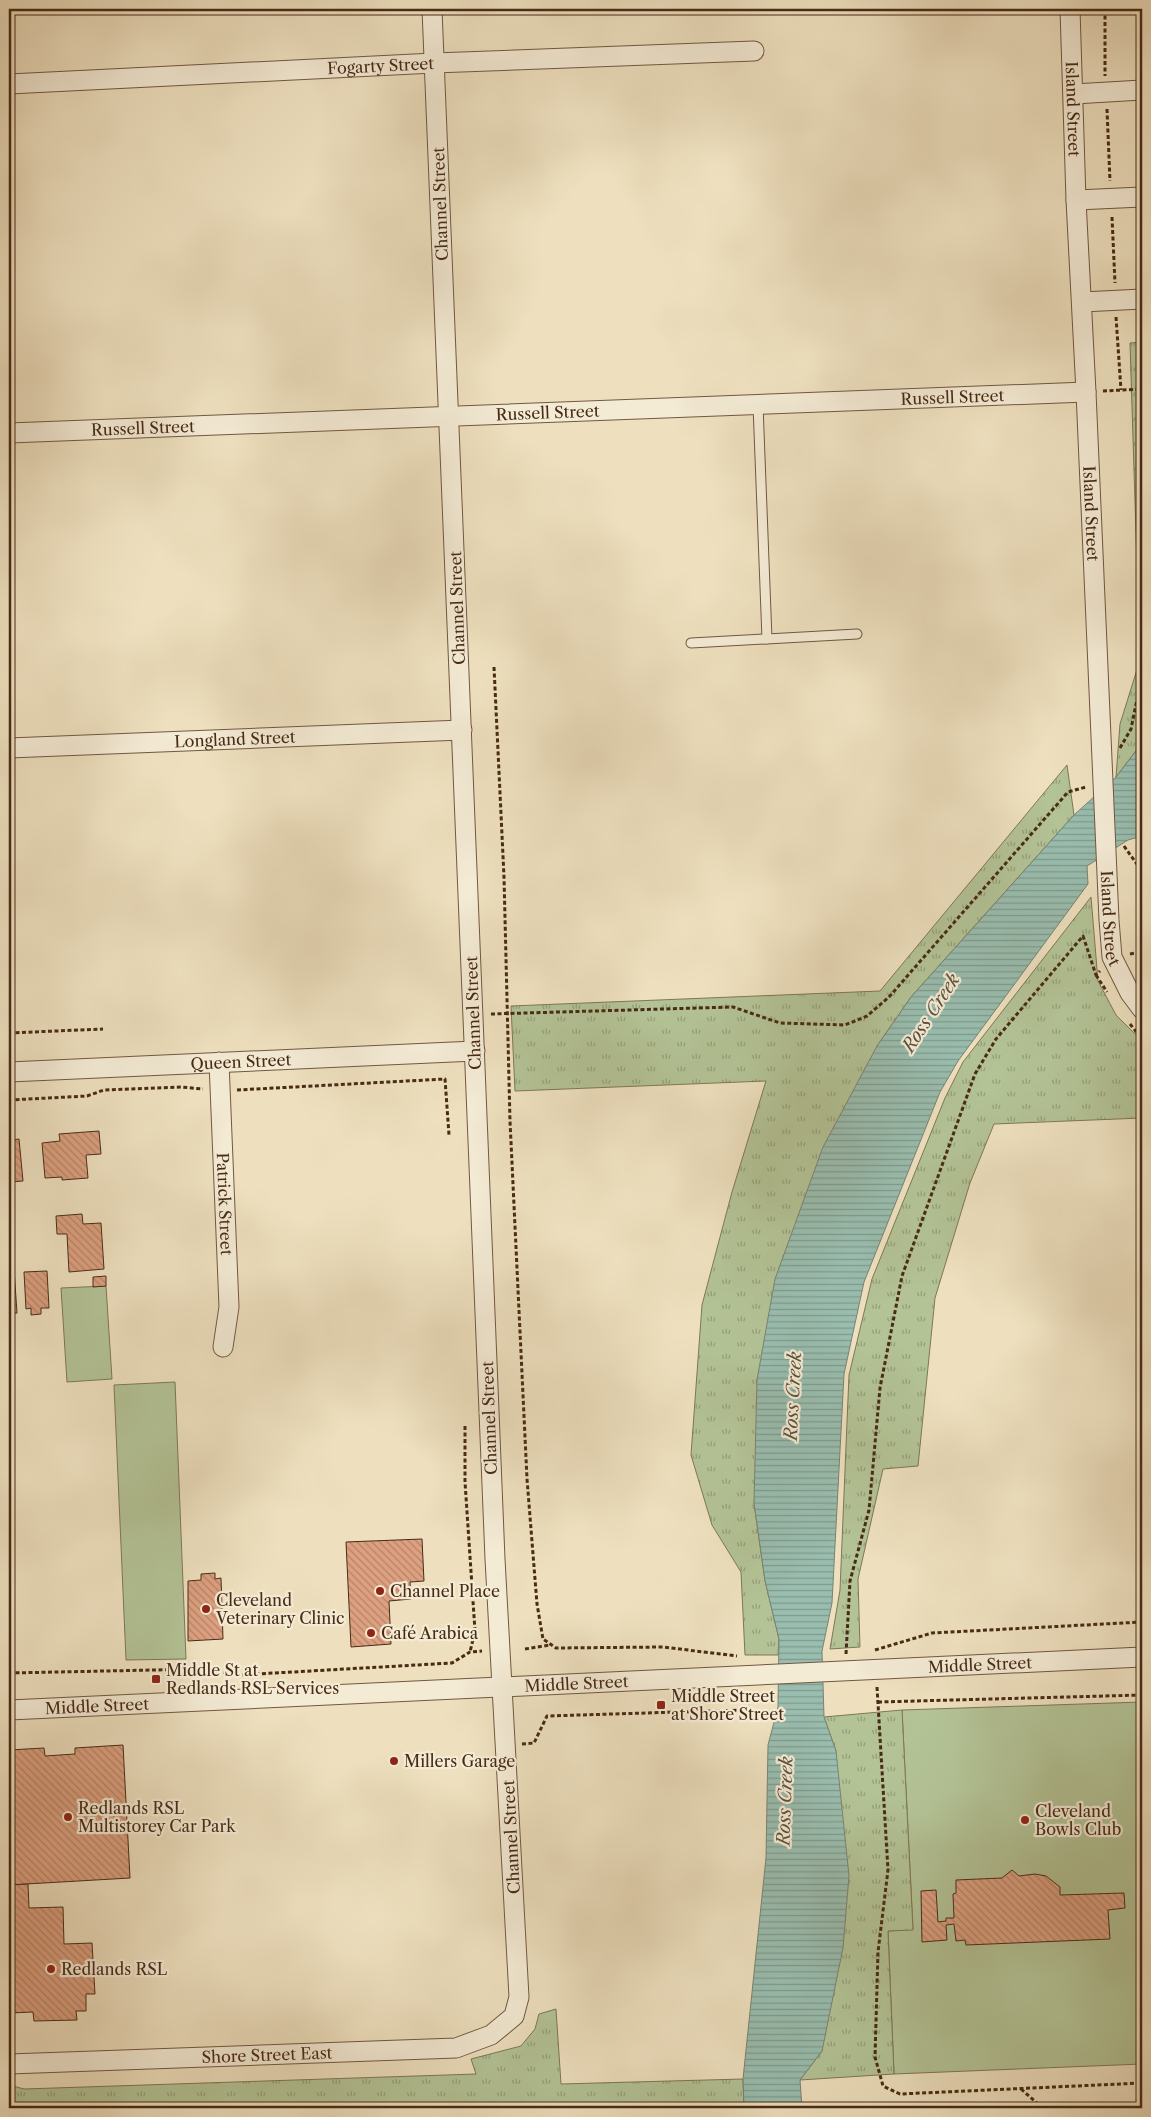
<svg xmlns="http://www.w3.org/2000/svg" width="1151" height="2117" font-family="'Libre Caslon Text',serif">
<style>
.green{fill:#b3c396;stroke:#7e7756}
.park{fill:url(#park-tufts);stroke:#7e7756}
.water{fill:url(#water-rules);stroke:#798372}
.building{fill:url(#building-back-hatch);stroke:#482b16}
.lines{fill:none;stroke-linecap:round;stroke-linejoin:round}
.lane-casing{stroke:#725840;stroke-width:11}
.street-casing{stroke:#725840;stroke-width:21}
.path{stroke:#482b16;stroke-width:3;stroke-dasharray:4 2.5;stroke-linecap:butt}
.lane{stroke:#f4ebd5;stroke-width:9}
.street{stroke:#f4ebd5;stroke-width:19}
.poi-dot{fill:#8f2418;stroke:#f4ebd5;stroke-width:2}
.labels{text-anchor:middle;stroke-width:4.5;stroke-linejoin:round;paint-order:stroke}
.street-label{font-size:16px;fill:#482b16;stroke:#f4ebd5}
.poi-label{font-size:16px;fill:#482b16;stroke:#f4ebd5;text-anchor:start}
.water-label{font-size:18px;font-style:italic;fill:#5c503c;stroke:#f4ebd5}
</style>
<defs>
<pattern id="park-tufts" width="24" height="20" patternUnits="userSpaceOnUse" patternTransform="scale(1.25)"><rect width="24" height="20" fill="#b3c396"/><path d="M3 7l-1-3M5 7V3M7 7l1-3M15 17l-1-3M17 17v-4M19 17l1-3" fill="none" stroke="#949f79"/></pattern>
<pattern id="water-rules" width="6" height="5" patternUnits="userSpaceOnUse" patternTransform="scale(1.25)"><rect width="6" height="5" fill="#99bdaf"/><path d="M0 2.5h6" fill="none" stroke="#7f9a8d"/></pattern>
<pattern id="building-back-hatch" width="6" height="6" patternUnits="userSpaceOnUse" patternTransform="scale(1.25)"><rect width="6" height="6" fill="#dda080"/><path d="M-1 5l2 2M0 0l6 6M5-1l2 2" fill="none" stroke="#b58368"/></pattern>
</defs>
<rect width="100%" height="100%" fill="#eee0bf"/>
<filter id="stains"><feTurbulence type="fractalNoise" baseFrequency=".004" numOctaves="4"/><feColorMatrix values="0 0 0 0 .2 0 0 0 0 .09 0 0 0 0 .02 0 0 0 .5 -.17"/></filter>
<radialGradient id="worn" r=".72"><stop offset=".6" stop-color="#630" stop-opacity="0"/><stop offset="1" stop-color="#630" stop-opacity=".3"/></radialGradient>
<g class="green">
<path d="M106,1286L112,1379L67,1382L61,1288Z"/>
<path d="M175,1382L186,1659L126,1660L114,1385Z"/>
<path d="M1142,1702V2064L894,2074L888,1931L913,1929L902,1710Z"/>
</g>
<g class="park">
<path d="M1142,342V743L1116,777L1120,724L1140,660L1130,343Z"/>
<path d="M1067,765L1074,815L911,997L877,1046L754,1503L765,1580L779,1639L778,1655H745L741,1572L712,1525L691,1455L702,1305L732,1192L766,1081L515,1091L511,1006L880,991Z"/>
<path d="M1091,897L1098,981L1116,1015L1142,1041V1118L994,1124L970,1183L935,1298L918,1466L883,1469L858,1579L860,1647L830,1649L840,1590L849,1375L872,1279L945,1098L963,1062Z"/>
<path d="M902,1710L913,1930L888,1931L894,2074L800,2080L822,2051L836,1751L824,1717Z"/>
<path d="M556,2009L561,2084L743,2079L744,2108H70L9,2106V2085L24,2089L476,2074L471,2059L521,2046L535,2029L539,2014Z"/>
</g>
<path class="water" d="M1142,743V836L1128,840L1087,866L1088,884L958,1061L940,1092L864,1282L844,1374L832,1603L822,1651L824,1717L836,1751L849,1876L843,1948L822,2051L800,2080L802,2108H744L743,2079L766,1858L768,1745L778,1707L779,1639L765,1581L754,1503L757,1380L775,1279L823,1147L877,1046L911,997L1074,815L1116,777Z"/>
<g class="building">
<path d="M99,1131L101,1154L86,1155L88,1178L62,1180V1177L45,1178L42,1143L60,1141L59,1134Z"/>
<path d="M9,1132L11,1140L19,1139L23,1181L9,1182Z"/>
<path d="M82,1214L83,1224L101,1223L104,1269L69,1272L67,1234H57L56,1216Z"/>
<path d="M9,1269H14L17,1313L9,1314Z"/>
<path d="M47,1271L49,1308H41V1314L31,1315V1308L26,1309L24,1272Z"/>
<path d="M106,1276V1286L93,1287V1277Z"/>
<path d="M422,1539L424,1581L410,1582L411,1599L389,1601L391,1644L351,1647L346,1542Z"/>
<path d="M215,1573V1579L221,1578L223,1639L188,1641V1581L201,1580V1574Z"/>
<path d="M123,1745L130,1878L9,1885V1750L44,1748L45,1756L75,1754V1748Z"/>
<path d="M1012,1870L1019,1876L1035,1874L1046,1876L1060,1887V1895L1124,1893L1125,1908L1108,1910L1110,1939L966,1945L965,1940L956,1941L954,1924L946,1925L947,1940L922,1942L921,1891L936,1890L938,1922L946,1921V1918H954L953,1894L956,1893V1880L1002,1878Z"/>
<path d="M28,1884L29,1908L63,1907L64,1944L92,1943L95,1994H86V2011H76L77,2020L34,2021L33,2012L9,2013V1885Z"/>
</g>
<g class="lines">
<g class="lane-casing">
<g id="lane">
<path d="M758,405L767,639"/>
<path d="M691,643L857,634"/>
</g>
</g>
<g class="street-casing">
<g id="street">
<path id="s1" d="M1070,9L1076,200L1086,392L1109,920L1112,957L1130,993L1142,1009"/>
<path id="s2" d="M9,84L434,63L754,51"/>
<path d="M1074,94L1142,90"/>
<path d="M1076,200L1142,197"/>
<path d="M1082,302L1142,299"/>
<path id="s3" d="M9,433L1086,392"/>
<path id="s4" d="M9,748L462,730"/>
<path id="s5" d="M219,1062L229,1307L223,1347"/>
<path id="s6" d="M9,1072L475,1051"/>
<path id="s7" d="M9,1710L1142,1657"/>
<path id="s8" d="M9,2064L456,2048L491,2035L514,2016L519,1997L495,1559L432,9"/>
</g>
</g>
<g class="path">
<path d="M1105,9V76"/>
<path d="M1107,109L1110,181"/>
<path d="M1112,217L1115,283"/>
<path d="M1116,317L1121,390"/>
<path d="M1140,389L1142,544"/>
<path d="M1103,391L1142,389"/>
<path d="M494,667L504,877L510,1121L527,1479L537,1604L543,1639L556,1648L663,1647L737,1656"/>
<path d="M1120,748L1131,729L1142,675"/>
<path d="M1124,846L1139,867"/>
<path d="M1142,864L1139,867L1142,952"/>
<path d="M1130,954L1142,952"/>
<path d="M1096,975L1107,992"/>
<path d="M491,1014L733,1007L780,1023L845,1025L867,1016L889,997L1068,792L1086,787"/>
<path d="M1130,1024L1142,1039"/>
<path d="M9,1033L103,1029"/>
<path d="M237,1090L445,1079L449,1135"/>
<path d="M9,1100L87,1096L104,1090L181,1087L203,1089"/>
<path d="M465,1426V1482L475,1631L470,1652"/>
<path d="M525,1649L550,1645"/>
<path d="M875,1650L932,1633L1142,1622"/>
<path d="M846,1654L850,1581L869,1510L880,1388L902,1276L975,1074L996,1039L1083,936L1096,975L1100,971"/>
<path d="M9,1673L202,1669L239,1675L452,1663L470,1652L482,1651"/>
<path d="M877,1687L888,1870L878,1952L875,2057L883,2086L900,2094L1142,2083"/>
<path d="M878,1702L1142,1695"/>
<path d="M522,1744L534,1743L547,1716L745,1710L753,1693"/>
<path d="M1021,2089L1038,2104L1039,2108"/>
</g>
<use href="#lane" class="lane"/>
<use href="#street" class="street"/>
</g>
<g class="poi-dot">
<circle cx="380" cy="1591" r="5"/>
<circle cx="206" cy="1609" r="5"/>
<circle cx="371" cy="1633" r="5"/>
<rect x="151" y="1674" width="10" height="10" rx="2.5"/>
<rect x="656" y="1700" width="10" height="10" rx="2.5"/>
<circle cx="394" cy="1761" r="5"/>
<circle cx="68" cy="1817" r="5"/>
<circle cx="1025" cy="1820" r="5"/>
<circle cx="51" cy="1969" r="5"/>
</g>
<g class="labels">
<g class="street-label">
<text dy="6" stroke="none"><textPath href="#s2" startOffset="372">Fogarty Street</textPath></text>
<text dy="6" stroke="none"><textPath href="#s1" startOffset="100">Island Street</textPath></text>
<text transform="translate(440 204) rotate(-92)" y="6">Channel Street</text>
<text dy="6" stroke="none"><textPath href="#s3" startOffset="944">Russell Street</textPath></text>
<text dy="6" stroke="none"><textPath href="#s3" startOffset="539">Russell Street</textPath></text>
<text dy="6" stroke="none"><textPath href="#s3" startOffset="134">Russell Street</textPath></text>
<text dy="6" stroke="none"><textPath href="#s1" startOffset="505">Island Street</textPath></text>
<text transform="translate(457 608) rotate(-92)" y="6">Channel Street</text>
<text dy="6" stroke="none"><textPath href="#s4" startOffset="226">Longland Street</textPath></text>
<text dy="6" stroke="none"><textPath href="#s1" startOffset="910">Island Street</textPath></text>
<text transform="translate(473 1013) rotate(-92)" y="6">Channel Street</text>
<text dy="6" stroke="none"><textPath href="#s6" startOffset="232">Queen Street</textPath></text>
<text dy="6" stroke="none"><textPath href="#s5" startOffset="142">Patrick Street</textPath></text>
<text transform="translate(489 1418) rotate(-92)" y="6">Channel Street</text>
<text dy="6" stroke="none"><textPath href="#s7" startOffset="972">Middle Street</textPath></text>
<text dy="6" stroke="none"><textPath href="#s7" startOffset="568">Middle Street</textPath></text>
<text dy="6" stroke="none"><textPath href="#s7" startOffset="88">Middle Street</textPath></text>
<text transform="translate(511 1837) rotate(-93)" y="6">Channel Street</text>
<text dy="6" stroke="none"><textPath href="#s8" startOffset="258">Shore Street East</textPath></text>
</g>
<g class="poi-label">
<text x="390" y="1597">Channel Place</text>
<text x="216" y="1606">Cleveland<tspan x="216" dy="18">Veterinary Clinic</tspan></text>
<text x="381" y="1639">Café Arabica</text>
<text x="166" y="1676">Middle St at<tspan x="166" dy="18">Redlands RSL Services</tspan></text>
<text x="671" y="1702">Middle Street<tspan x="671" dy="18">at Shore Street</tspan></text>
<text x="404" y="1767">Millers Garage</text>
<text x="78" y="1814">Redlands RSL<tspan x="78" dy="18">Multistorey Car Park</tspan></text>
<text x="1035" y="1817">Cleveland<tspan x="1035" dy="18">Bowls Club</tspan></text>
<text x="61" y="1975">Redlands RSL</text>
</g>
<g class="water-label">
<text transform="translate(931 1013) rotate(-57)" y="6">Ross Creek</text>
<text transform="translate(793 1396) rotate(-87)" y="6">Ross Creek</text>
<text transform="translate(785 1801) rotate(-88)" y="6">Ross Creek</text>
</g>
</g>
<rect width="1151" height="2117" fill="none" stroke="#eee0bf" stroke-width="30"/>
<rect x="10" y="10" width="1131" height="2097" fill="none" stroke="#482b16" stroke-width="2.5"/>
<rect x="15" y="15" width="1121" height="2087" fill="none" stroke="#482b16"/>
<rect width="100%" height="100%" filter="url(#stains)"/>
<rect width="100%" height="100%" fill="url(#worn)"/>
</svg>
